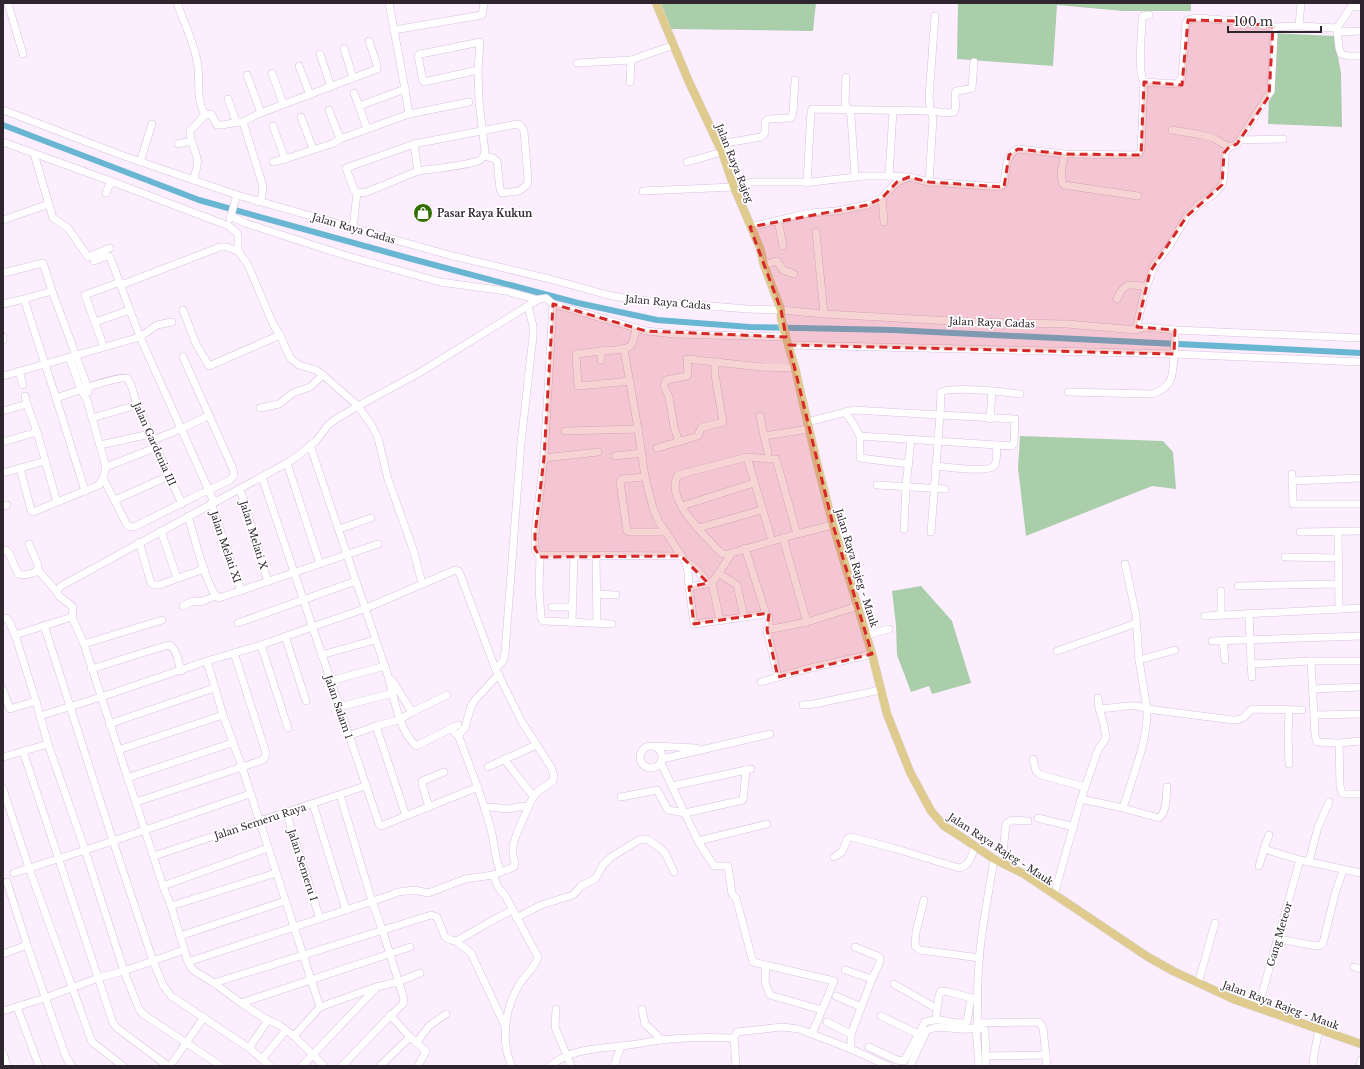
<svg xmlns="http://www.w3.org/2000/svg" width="1364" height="1069" font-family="'Libre Baskerville',serif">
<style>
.green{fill:#aacdaa}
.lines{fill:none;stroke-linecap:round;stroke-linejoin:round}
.canal{stroke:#68b6d2;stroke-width:6}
.minor-casing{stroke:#d7c1dc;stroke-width:8}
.major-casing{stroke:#d9d8da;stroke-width:9}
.minor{stroke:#fff;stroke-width:7}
.major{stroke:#e0cb8f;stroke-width:8}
.marked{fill:#d62828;fill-opacity:0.2;stroke:#d62828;stroke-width:3;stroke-dasharray:8 5;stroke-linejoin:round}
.labels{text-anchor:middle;stroke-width:3.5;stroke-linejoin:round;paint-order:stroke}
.street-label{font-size:10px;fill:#2e252f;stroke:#fff}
.poi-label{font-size:10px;font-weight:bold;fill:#2e252f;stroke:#fff;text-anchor:start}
</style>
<rect width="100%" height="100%" fill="#fceeff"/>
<g class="green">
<path d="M660,3H816L813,31L670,29Z"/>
<path d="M958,3H1191V11H1123L1057,5L1053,66L957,59Z"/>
<path d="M1271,33L1334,36L1341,73L1342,127L1268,124Z"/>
<path d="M1020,436L1163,441L1173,452L1176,489L1152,486L1026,536L1018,468Z"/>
<path d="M921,586L952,621L971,683L932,694L929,686L911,692L897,655L896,625L892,591Z"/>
</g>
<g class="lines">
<path class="canal" d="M3,125L199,200L408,258L578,303L657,320L750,327L893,330L1361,353"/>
<g class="minor-casing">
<g id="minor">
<path d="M177,3C183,20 194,43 197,61C201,80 195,98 205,115L190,131C190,142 195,148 197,158C199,166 195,173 193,180"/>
<path d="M8,4L23,54"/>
<path d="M1299,26L1337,28L1339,48L1341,54L1348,56H1361"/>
<path d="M1337,28L1351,7H1361"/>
<path d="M394,30L482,15L484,3"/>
<path d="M1337,32L1361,31"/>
<path d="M344,48L353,78"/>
<path d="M320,54L331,87"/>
<path d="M577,63L631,60L674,45"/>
<path d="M299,66L310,95"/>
<path d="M272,73L283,104"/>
<path d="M247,75L261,113"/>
<path d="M846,77L845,103L851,116L855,177"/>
<path d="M630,82L631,60"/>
<path d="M1144,82C1137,71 1142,35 1142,21L1143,16L1149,15"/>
<path d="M405,89L409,114"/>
<path d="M354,93L359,106"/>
<path d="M228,99L236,121"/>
<path d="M3,110L121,155L237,195L449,255L550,279L608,295L629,299L660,302L748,309L781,310L824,314L970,322L1067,324L1136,330L1145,327L1175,330L1361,338"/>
<path d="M329,110L340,139"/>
<path d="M205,115L211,114L217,125C225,126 234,121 243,122"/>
<path d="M301,117L313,149"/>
<path d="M273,126L285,159L334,143L340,139L409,114L469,102"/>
<path d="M367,129L359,106L405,89L389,3"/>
<path d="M1172,130L1202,135L1213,138L1229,147"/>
<path d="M1240,140L1283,139"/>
<path d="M3,142L113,182"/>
<path d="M178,144L191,141"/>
<path d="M414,144L418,171C431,169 472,165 480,160C483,158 484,155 485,152L479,101L478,70L480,42L426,53L420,54L418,56L423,81L424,82L478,70"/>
<path d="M718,146L726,143L761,137L765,133V122L768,119L791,118L793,113L795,80"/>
<path d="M34,154L53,218L68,228L88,257L110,248"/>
<path d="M1065,154C1063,163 1058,178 1064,185L1138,196"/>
<path d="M140,162L152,124"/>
<path d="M273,162L285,159"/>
<path d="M687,162L722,152"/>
<path d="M418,171L367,192L357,193L354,190L346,168L414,144L517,124L521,126L524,131L528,179L527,185L519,191L502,193L500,189L497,161L493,158L484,156"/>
<path d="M889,176L893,111"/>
<path d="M929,182L933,119L930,107L929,97L935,16"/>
<path d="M807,183L811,111L812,109L931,111L948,113L954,112C958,106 953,97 956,91L969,89L972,88L974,62"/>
<path d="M643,191L734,187L752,182H812L864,176H889L909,177L929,182L1000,187L1004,184C1006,172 1005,154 1018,149L1065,154L1138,155L1141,150L1144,82L1176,84L1182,79L1186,23L1188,20L1197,18L1237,21L1273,27"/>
<path d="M106,193L109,186L113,182L229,226L237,233L238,236V251L248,265L273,324L280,335L290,358L299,365L316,370L323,375L358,406L372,426L378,438L388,479L413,549L422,583"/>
<path d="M882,198L884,222"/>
<path d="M258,202L261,201L263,186L243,122L258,114L377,69V65L369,41"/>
<path d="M231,216L245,223L347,256L440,282L506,291L535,299L537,300"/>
<path d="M230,219L236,198"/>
<path d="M3,220L49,204"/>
<path d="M778,220L783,246"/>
<path d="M750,227L810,213L837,211L867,205L882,198L897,182L907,178"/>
<path d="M353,228L357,193"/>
<path d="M816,232L824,314"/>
<path d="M94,261L108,256L110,257L140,337L157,325L172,322"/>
<path d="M764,265L777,261L783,270L794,274"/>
<path d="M3,273L43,263L52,291L24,299L56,398C69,394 116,376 127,378L131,385L137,405L182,504"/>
<path d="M121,285L220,247H227L238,251"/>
<path d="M52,291L88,388V392"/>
<path d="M1117,299C1124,283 1129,283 1146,287"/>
<path d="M3,304L24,299"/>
<path d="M553,304L544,458L535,534V549L540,557L539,588L541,617L542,620L544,621L612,624"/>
<path d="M183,310L196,344L209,366L280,335"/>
<path d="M95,322L130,310"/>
<path d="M1136,330L1144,294L1154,265L1168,248L1187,216L1198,205L1214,194L1222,185L1224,176L1225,153L1229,147L1237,144L1271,91L1274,33L1273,27L1299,26L1301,3"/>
<path d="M3,337V340"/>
<path d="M102,342L85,295L120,282"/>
<path d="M789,345L1174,354L1361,362"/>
<path d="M624,349L638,429"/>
<path d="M601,351L576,354L578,386H580L630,381"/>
<path d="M69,357L81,390L87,400L106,467"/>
<path d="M183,357L233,469L234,475L230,480L205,492"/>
<path d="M601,360V351C608,350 628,351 632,344C634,340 635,333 636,328"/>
<path d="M19,371L23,385"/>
<path d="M3,376L140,337L214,502"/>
<path d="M1068,392L1150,394C1158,393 1166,388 1170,381C1174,375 1175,339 1175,330"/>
<path d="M56,398L85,491"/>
<path d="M260,408L279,404L293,393L310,387L323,375"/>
<path d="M3,411L27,404L25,396"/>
<path d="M845,412L854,425L860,436L1012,446L1014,443L1015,419L940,415L941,392C952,386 1006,392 1020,394"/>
<path d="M760,416L764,436"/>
<path d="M92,418L137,405"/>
<path d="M990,419L992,391"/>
<path d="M807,422L854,410L940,415L931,532"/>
<path d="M565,431L638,429L645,477L653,508L659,522L685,561L688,571L689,587L712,583"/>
<path d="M37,432L57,502"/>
<path d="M860,436V458L909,464"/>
<path d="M153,440L181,429L208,416"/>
<path d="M3,442L37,432L27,404"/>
<path d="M679,442L674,427L669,397L664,386L666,380L687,376L688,374L687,359L762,367L795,368"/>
<path d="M100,445L150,434"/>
<path d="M310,445C336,520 360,595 386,670C395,696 396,726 416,746L458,725"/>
<path d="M157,447L106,467L103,478L127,525L130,527L136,526L202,493"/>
<path d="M657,448L698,436L701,428L723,422L715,375V363"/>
<path d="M768,453L764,436L809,429"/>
<path d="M615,456L642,453"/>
<path d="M747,457L772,541"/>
<path d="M544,458L598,452"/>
<path d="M287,463L320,564"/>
<path d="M935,466C945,467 988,473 994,466C998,462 996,450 997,445"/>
<path d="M20,468L31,510L33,512L99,485L103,478"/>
<path d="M3,473L45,461"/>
<path d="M1292,474L1293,504H1361"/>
<path d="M262,477L379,824L381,826L478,787"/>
<path d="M645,477L622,479L620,482L627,531L630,532H666"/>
<path d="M1292,481L1361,478"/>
<path d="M877,485L945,489"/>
<path d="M240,489L268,582"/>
<path d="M115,500L169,476"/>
<path d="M211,503L241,591"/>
<path d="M3,506L7,505"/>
<path d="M682,506L754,483"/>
<path d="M188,516C193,531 207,592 219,598L378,544"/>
<path d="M698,528L762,510"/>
<path d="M339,529L371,518"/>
<path d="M904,529L906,486L911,440"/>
<path d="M161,531L177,578"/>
<path d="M1338,531L1339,609"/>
<path d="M1300,532L1361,531"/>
<path d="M797,534L776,459H769L747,457L678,475C664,499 704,534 718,550L723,554H728L797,534L833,525"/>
<path d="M139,542L151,583L154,585H159L204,569"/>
<path d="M745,548L766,614L769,618V627L767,630L778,677"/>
<path d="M3,550H6L9,553L18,574C23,576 34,574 38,570V565L29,544"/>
<path d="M596,556L597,623"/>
<path d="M540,557L543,555L681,556"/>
<path d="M1285,557L1338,558"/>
<path d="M685,561L696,568L708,583"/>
<path d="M1125,564L1136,615L1139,660L1147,709"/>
<path d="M38,570L57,592"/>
<path d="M718,573L737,585L744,617"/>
<path d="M1238,586L1339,584"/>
<path d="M689,587L694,624L766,614"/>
<path d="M1221,591V615"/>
<path d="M596,594L616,595"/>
<path d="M183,606L193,601L200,602L216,596"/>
<path d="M552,607H572"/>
<path d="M1249,613L1251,664L1311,661H1361"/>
<path d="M1205,616L1361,608"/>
<path d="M3,619L6,618L9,621L15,635L72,617"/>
<path d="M720,621L712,583L732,553"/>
<path d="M572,622L574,556"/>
<path d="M807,622L858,606"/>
<path d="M238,623L356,581"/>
<path d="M767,630L807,622L783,538"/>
<path d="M15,635L36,701"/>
<path d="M867,635L889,629"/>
<path d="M285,636L306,701"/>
<path d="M1212,641L1361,636"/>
<path d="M1223,641L1225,660"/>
<path d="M84,644L162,620"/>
<path d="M261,645L288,728"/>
<path d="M1057,651L1137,623"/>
<path d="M321,655L375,640"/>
<path d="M1139,660L1175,650"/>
<path d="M207,661L223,715L242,767L320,1007"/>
<path d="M1311,661L1314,715L1315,735L1317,742L1339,743L1361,741"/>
<path d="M1251,664L1252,677"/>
<path d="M495,668C502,664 504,661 505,653L521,443L533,336V326L528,306"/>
<path d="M91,669L168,645C177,647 178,662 181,671"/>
<path d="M392,680L412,712"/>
<path d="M330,681L385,666"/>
<path d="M761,682L806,669L872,654"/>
<path d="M1313,689L1361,687"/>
<path d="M3,690L10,709L36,701L40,716L101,697L207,661L261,645L312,627L364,609L455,570L458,571L460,574L495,668L522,722L551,767L554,776L553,781L537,792L531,801L517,833L513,845V856L515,863L514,867L493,875L498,887L506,897L538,957C535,968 524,976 519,985C505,1008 500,1042 512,1066"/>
<path d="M1098,698L1099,708C1115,710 1132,701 1147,709"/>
<path d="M803,705L814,704L880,690"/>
<path d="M339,707L393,693"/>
<path d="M1314,715L1361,714"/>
<path d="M109,724L214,688"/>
<path d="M376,726L406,816"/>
<path d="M452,728L454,732L459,737C470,767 483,799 491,830C495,844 494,859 501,872"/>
<path d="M348,736L376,726L399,720L412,712L447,695"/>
<path d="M459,737L460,733L465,728L471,706L475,700L499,674"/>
<path d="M1339,743L1340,786L1342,793L1344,794H1361"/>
<path d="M48,744L85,850L124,971L139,1009L143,1014L221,1066"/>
<circle cx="651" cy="757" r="11"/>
<path d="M655,746L696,748"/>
<path d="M118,750L223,715"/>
<path d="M23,751L113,1023L117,1028L168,1066"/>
<path d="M3,757L48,744L40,716"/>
<path d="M504,759L533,796"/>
<path d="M662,759L770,734"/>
<path d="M1033,759L1036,771L1041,775L1085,787"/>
<path d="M661,763L698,841L714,866H728L732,894L736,898L753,962L834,981L812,1034"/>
<path d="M1289,764L1288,735L1289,711"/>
<path d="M488,767L536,745"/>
<path d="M127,778L232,743"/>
<path d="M672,786L751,769"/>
<path d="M3,789L29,868L92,1042L123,1066"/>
<path d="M250,794L113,841L153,961L163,985L171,996L249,1048L262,1059L286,1030"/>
<path d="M340,795L372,901L382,929L404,999L403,1004L389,1017L342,1066"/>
<path d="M621,797L657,790L668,810L685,813L743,800L746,770"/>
<path d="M1081,799L1123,808L1159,818C1167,812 1166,796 1167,787"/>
<path d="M136,802L263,760L265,757L266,753L234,653"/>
<path d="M313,804L346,910"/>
<path d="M429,807L422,784V781L444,772"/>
<path d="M489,807C496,807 502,809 509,809C516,808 521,805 528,807"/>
<path d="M1123,808C1132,777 1148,742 1147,709L1233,720C1246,720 1244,715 1252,709L1302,710"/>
<path d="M286,812L320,919"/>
<path d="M1038,818L1074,827"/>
<path d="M698,841L767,824"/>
<path d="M1264,849L1269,835"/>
<path d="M154,856L365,786"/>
<path d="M834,857L842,852L848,838L851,837L893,848L959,868C970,866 972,855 975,846"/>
<path d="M1002,862L1006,824L1012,820L1028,821"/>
<path d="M1309,862L1318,827L1329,802"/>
<path d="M1259,866L1264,849L1300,860L1361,873"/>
<path d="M14,873L113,841L44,625"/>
<path d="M163,886L268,848"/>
<path d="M1054,895L1081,799L1098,750L1106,738L1104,725L1099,708"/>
<path d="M924,900L916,932L915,946L920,950L980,958"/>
<path d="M171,906L276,873"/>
<path d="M516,918L541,905L573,895L581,886L595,879L603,865L611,857L639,840L647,839L660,848L665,853L674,872"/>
<path d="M180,936L285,901"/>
<path d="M1278,939L1317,946L1321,945L1323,943L1335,894L1343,870"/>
<path d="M456,941C475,931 493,919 513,910"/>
<path d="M27,945L66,1057L72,1066"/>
<path d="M3,954L27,945L7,882"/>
<path d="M188,962L391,895L398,892L414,890L428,893L431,892L465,879L493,875"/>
<path d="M766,965L765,982L770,995L822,1010"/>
<path d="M1354,967L1361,969"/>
<path d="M845,970L872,979"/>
<path d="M214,983L431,915L437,917L445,937L451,940L456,941L471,953L505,1026"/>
<path d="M894,984L934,1007"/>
<path d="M1198,984L1215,923"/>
<path d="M836,996L861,1007"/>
<path d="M241,1003L410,947"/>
<path d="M17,1007L39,1066"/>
<path d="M1258,1008L1300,860"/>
<path d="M556,1009L555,1027L571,1066"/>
<path d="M642,1009L645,1024L657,1035L660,1040"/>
<path d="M3,1011L45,998L98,978L124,971L184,950"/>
<path d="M390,1015L410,1037"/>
<path d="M881,1016L918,1034"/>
<path d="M936,1019L939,995L941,991L949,992L975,999"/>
<path d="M827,1022L851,1034"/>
<path d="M977,1023L1035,1022L1040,1023L1043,1028L1047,1066"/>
<path d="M294,1036L320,1007L376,987L398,982L420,973"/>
<path d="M734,1038L736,1066"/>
<path d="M417,1042L429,1026L446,1014"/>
<path d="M869,1047L897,1060L904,1061L925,1022C942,1016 954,1026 967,1022L971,998"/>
<path d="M249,1048L268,1020"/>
<path d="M851,1049V1034L872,979L880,962V958L877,956L855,947"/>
<path d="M3,1053L7,1066"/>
<path d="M986,1056L1046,1055"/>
<path d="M262,1059L270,1066"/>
<path d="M170,1066L204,1017"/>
<path d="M302,1066L375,989"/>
<path d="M324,1066L294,1036L279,1025L264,1018L241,1003L214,983L193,970L188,962L171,906L163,886L84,644L72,617L73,607L59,596L57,593L58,590L61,586L287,463L299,455L316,441L328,425L336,419L358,406L419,373L539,299L546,298L553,304L646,331L675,334L786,337"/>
<path d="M380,1066L410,1037L426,1051L418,1066"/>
<path d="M550,1066C570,1049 596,1049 620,1046C634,1045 647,1042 660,1040C685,1037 709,1037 734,1038L737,1032L782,1027L799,1029L851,1049L888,1066"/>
<path d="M614,1066L621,1046"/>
<path d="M910,1066L926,1032C936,1021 962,1034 976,1027L977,1023C978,1009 977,994 978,980C979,939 988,899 994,859"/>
<path d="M979,1066L976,1027L985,1030L986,1066"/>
<path d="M1313,1066L1314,1055L1319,1029"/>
<path d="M1360,1066L1361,1060"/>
</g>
</g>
<g class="major-casing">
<path id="major" d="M656,3L689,82L722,152L734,187L760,248L764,265L781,310V318L786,337L795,368L816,459L833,525L872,654L887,714L910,772L931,811L944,826L960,836L994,859L1024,874L1148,957L1173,971L1233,999L1361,1044"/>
</g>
<use href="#minor" class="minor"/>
<use href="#major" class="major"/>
</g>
<path class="marked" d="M1188,20L1237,21L1273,27L1269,96L1237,144L1229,147L1224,153L1222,185L1187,216L1150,272L1137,327L1175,330L1174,354L789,345L833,525L872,654L778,677L767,630L769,613L694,624L689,587L708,583L681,556L540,557L535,549V534L544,458L553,304L646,331L786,337L781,310L750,227L867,205L882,198L897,182L909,177L929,182L1004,187L1009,155L1018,149L1065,154L1141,155L1144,82L1182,85Z"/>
<defs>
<g id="shop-disc" transform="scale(1)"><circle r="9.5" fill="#316e00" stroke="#fff"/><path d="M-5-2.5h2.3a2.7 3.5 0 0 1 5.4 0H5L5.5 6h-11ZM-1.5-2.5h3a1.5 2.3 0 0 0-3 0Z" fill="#fff"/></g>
</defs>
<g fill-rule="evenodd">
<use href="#shop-disc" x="423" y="213"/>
</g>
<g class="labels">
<g class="street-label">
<text transform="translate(735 163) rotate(68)" y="4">Jalan Raya Rajeg</text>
<text transform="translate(354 228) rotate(16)" y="4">Jalan Raya Cadas</text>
<text transform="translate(668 302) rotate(5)" y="4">Jalan Raya Cadas</text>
<text transform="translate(992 322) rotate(2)" y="4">Jalan Raya Cadas</text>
<text transform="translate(155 444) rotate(66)" y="4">Jalan Gardenia III</text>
<text transform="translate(254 535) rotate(73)" y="4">Jalan Melati X</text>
<text transform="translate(226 547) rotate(71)" y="4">Jalan Melati XI</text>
<text transform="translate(857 568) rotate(73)" y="4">Jalan Raya Rajeg - Mauk</text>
<text transform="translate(339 707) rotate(71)" y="4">Jalan Salam 1</text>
<text transform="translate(260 821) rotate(-18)" y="4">Jalan Semeru Raya</text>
<text transform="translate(1001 849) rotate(33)" y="4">Jalan Raya Rajeg - Mauk</text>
<text transform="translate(303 865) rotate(72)" y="4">Jalan Semeru I</text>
<text transform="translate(1279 934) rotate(-74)" y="4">Gang Meteor</text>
<text transform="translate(1281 1005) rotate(20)" y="4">Jalan Raya Rajeg - Mauk</text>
</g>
<g class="poi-label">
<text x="437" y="217">Pasar Raya Kukun</text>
</g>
</g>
<rect width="1364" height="1069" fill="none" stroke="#2e252f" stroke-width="8"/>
<path d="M1228 26v6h93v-6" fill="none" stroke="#2e252f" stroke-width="2"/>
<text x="1234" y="26" font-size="12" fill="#2e252f" stroke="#ffffff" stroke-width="3" paint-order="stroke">100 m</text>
</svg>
